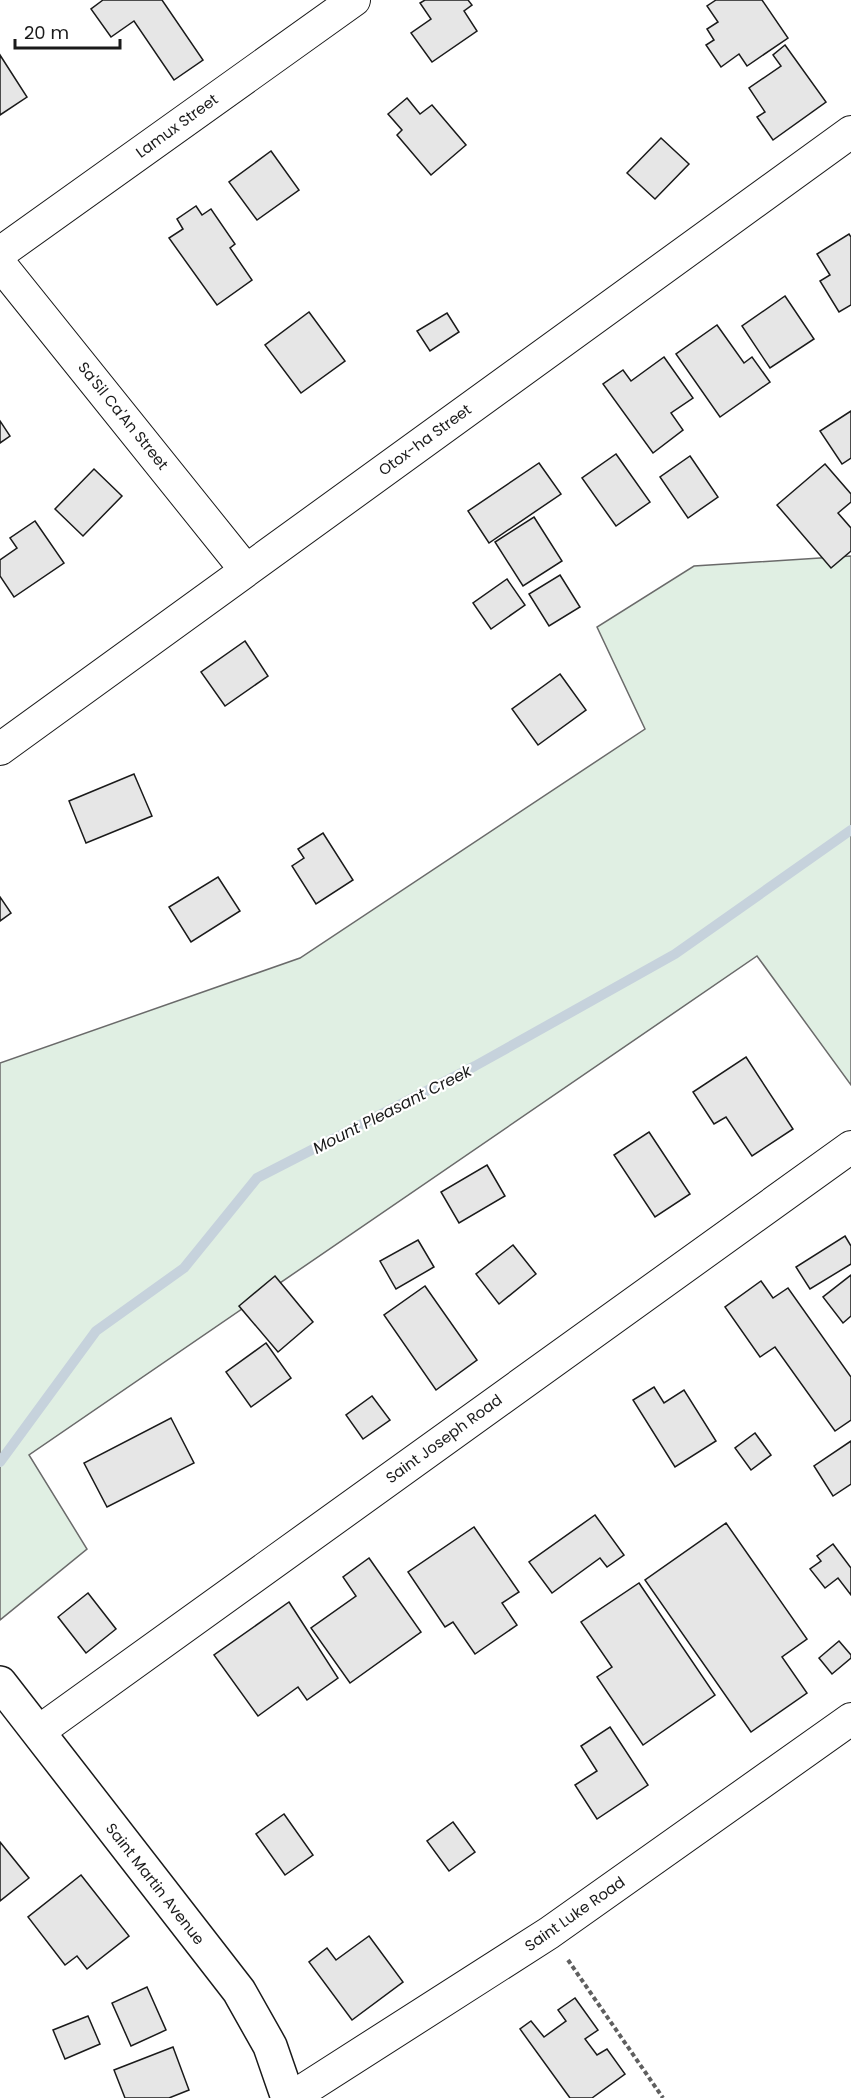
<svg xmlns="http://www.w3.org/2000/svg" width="851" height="2098" font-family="Poppins,sans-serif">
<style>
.green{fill:#e0efe3;stroke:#6a6a6a;stroke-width:1.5}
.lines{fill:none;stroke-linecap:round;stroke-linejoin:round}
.stream{stroke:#c6d2dc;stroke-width:10}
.building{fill:#e6e6e6;stroke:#1a1a1a;stroke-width:1.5}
.minor-casing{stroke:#1a1a1a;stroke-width:34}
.tertiary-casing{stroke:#1a1a1a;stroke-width:36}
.path{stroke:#5f5f5f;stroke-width:4;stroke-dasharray:4.5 3;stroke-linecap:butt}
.minor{stroke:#fff;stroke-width:32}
.tertiary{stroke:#fff;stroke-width:33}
.labels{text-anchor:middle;stroke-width:4.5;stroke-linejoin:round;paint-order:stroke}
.street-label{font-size:15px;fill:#1a1a1a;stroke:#fff}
.water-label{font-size:16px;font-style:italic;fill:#1a1a1a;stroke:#fff}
</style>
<rect width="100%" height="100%" fill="#fff"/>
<path class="green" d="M851,556V1085L757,956L29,1455L87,1549L0,1620V1063L300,958L645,729L597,627L694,566Z"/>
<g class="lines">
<path class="stream" d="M0,1462L96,1331L184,1268L257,1178L475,1066L675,954L851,830"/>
</g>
<g class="building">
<path d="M103,0H162L203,60L174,80L134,21L111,37L91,9Z"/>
<path d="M425,0H468L472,5L464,11L477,31L432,62L411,33L431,19L420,3Z"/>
<path d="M716,0H762L788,38L747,66L739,54L721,67L706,45L714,40L707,29L718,22L707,6Z"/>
<path d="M785,45L826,102L773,140L757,117L765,112L749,88L781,66L773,55Z"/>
<path d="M0,55L27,97L0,115Z"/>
<path d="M407,98L420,114L432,105L466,145L431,175L397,135L402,130L388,114Z"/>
<path d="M661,138L689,164L655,199L627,173Z"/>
<path d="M271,151L299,190L257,220L229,182Z"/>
<path d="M196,206L202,215L211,209L235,244L230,248L252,280L217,305L169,238L183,229L177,219Z"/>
<path d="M849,234L851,237V305L839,312L820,281L830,275L817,254Z"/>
<path d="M785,296L814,339L770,368L742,326Z"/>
<path d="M309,312L345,361L301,393L265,345Z"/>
<path d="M447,313L459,332L430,351L417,331Z"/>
<path d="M717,325L744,363L752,357L770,382L720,417L676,354Z"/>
<path d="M664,357L693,398L671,413L683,430L653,453L603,384L623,370L631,381Z"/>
<path d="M851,411V458L842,464L820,431Z"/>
<path d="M0,421L10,436L0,443Z"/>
<path d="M616,454L650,502L616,526L582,478Z"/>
<path d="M690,456L718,497L688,518L660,477Z"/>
<path d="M539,463L561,494L489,543L468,511Z"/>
<path d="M825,464L851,494V502L838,513L851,528V551L831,568L777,505Z"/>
<path d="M94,469L122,496L83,536L55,509Z"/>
<path d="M534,517L562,561L523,586L495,542Z"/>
<path d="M35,521L64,563L14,597L0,576V560L17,548L10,538Z"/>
<path d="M560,575L580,607L549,626L529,594Z"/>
<path d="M507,579L525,605L491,629L473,603Z"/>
<path d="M245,641L268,676L225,706L201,672Z"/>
<path d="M560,674L586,710L538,745L512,709Z"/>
<path d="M134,774L152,816L86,843L69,801Z"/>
<path d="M323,833L353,880L316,904L292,866L304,858L298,849Z"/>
<path d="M218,877L240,911L191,942L169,907Z"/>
<path d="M0,897L11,913L0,921Z"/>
<path d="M746,1057L793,1129L752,1156L726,1117L714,1124L693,1092Z"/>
<path d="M649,1132L690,1194L655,1217L614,1155Z"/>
<path d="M487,1165L505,1196L459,1223L441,1192Z"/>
<path d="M845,1236L851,1246V1264L810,1289L796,1267Z"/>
<path d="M418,1240L434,1267L396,1289L380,1261Z"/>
<path d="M513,1245L536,1274L499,1304L476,1274Z"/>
<path d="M851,1275V1316L843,1323L823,1297Z"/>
<path d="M275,1276L313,1322L278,1352L239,1306Z"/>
<path d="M761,1281L773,1298L788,1288L851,1377V1420L835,1431L775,1347L760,1357L725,1307Z"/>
<path d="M425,1286L477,1360L436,1390L384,1315Z"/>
<path d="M266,1343L291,1378L251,1407L226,1372Z"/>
<path d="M654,1387L664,1403L684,1390L716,1441L675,1467L633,1400Z"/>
<path d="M372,1396L390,1420L363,1439L346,1415Z"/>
<path d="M171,1418L194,1463L107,1507L84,1463Z"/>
<path d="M755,1433L771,1455L751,1470L735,1448Z"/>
<path d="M851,1441V1484L833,1496L814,1466Z"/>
<path d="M595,1515L624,1555L607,1567L600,1558L552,1593L529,1562Z"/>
<path d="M726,1523L807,1639L782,1657L807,1693L751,1732L645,1580Z"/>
<path d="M474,1527L519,1592L502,1603L517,1625L475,1654L453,1622L445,1627L408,1572Z"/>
<path d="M833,1544L851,1568V1595L838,1578L825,1588L810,1569L821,1561L817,1556Z"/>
<path d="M369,1558L421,1632L350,1683L311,1628L356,1596L343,1577Z"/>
<path d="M639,1583L715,1695L643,1745L597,1677L612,1667L581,1622Z"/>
<path d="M88,1593L116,1629L86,1653L58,1617Z"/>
<path d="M289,1602L338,1678L307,1700L298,1687L258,1716L214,1655Z"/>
<path d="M839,1641L851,1655V1658L832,1674L819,1658Z"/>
<path d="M610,1727L648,1785L597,1819L575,1785L597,1771L581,1746Z"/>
<path d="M284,1814L313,1855L285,1875L256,1834Z"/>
<path d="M453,1822L475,1852L449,1871L427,1841Z"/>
<path d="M0,1842L29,1878L0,1901Z"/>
<path d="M81,1875L129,1936L87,1969L77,1956L65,1965L28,1917Z"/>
<path d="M369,1936L403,1982L352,2020L309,1962L327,1948L336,1960Z"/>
<path d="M147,1987L166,2030L131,2046L112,2003Z"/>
<path d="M575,1998L598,2030L585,2039L597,2055L607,2049L625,2074L592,2098H570L520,2029L531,2021L544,2037L566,2021L558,2010Z"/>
<path d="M88,2016L100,2044L65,2059L53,2030Z"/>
<path d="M173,2047L189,2090L169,2098H125L114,2070Z"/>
</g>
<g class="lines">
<g class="minor-casing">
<g id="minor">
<path d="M0,253L354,0"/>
<path d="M0,264L245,569"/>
<path d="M0,749L851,132"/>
<path d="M38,1732L851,1147"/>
<path d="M291,2098L549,1933L851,1719"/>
</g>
</g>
<g class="tertiary-casing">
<path id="tertiary" d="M0,1683L239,1991L270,2046L288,2098"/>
</g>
<path class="path" d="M568,1960L663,2098"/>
<use href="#minor" class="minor"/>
<use href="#tertiary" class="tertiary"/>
</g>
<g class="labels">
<g class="street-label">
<text transform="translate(177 126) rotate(-36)" y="5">Lamux Street</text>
<text transform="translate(123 416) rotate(51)" y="5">Sa'Sil Ca'An Street</text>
<text transform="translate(425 440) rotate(-36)" y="5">Otox-ha Street</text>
<text transform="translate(444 1439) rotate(-36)" y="5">Saint Joseph Road</text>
<text transform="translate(155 1884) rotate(52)" y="5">Saint Martin Avenue</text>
<text transform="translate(575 1914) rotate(-35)" y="5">Saint Luke Road</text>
</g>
<g class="water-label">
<text transform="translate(392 1109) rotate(-27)" y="6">Mount Pleasant Creek</text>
</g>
</g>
<path d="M15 39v9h105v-9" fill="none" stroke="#1a1a1a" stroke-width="3"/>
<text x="24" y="39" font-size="18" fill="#1a1a1a" stroke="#ffffff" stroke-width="4.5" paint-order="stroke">20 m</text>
</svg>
